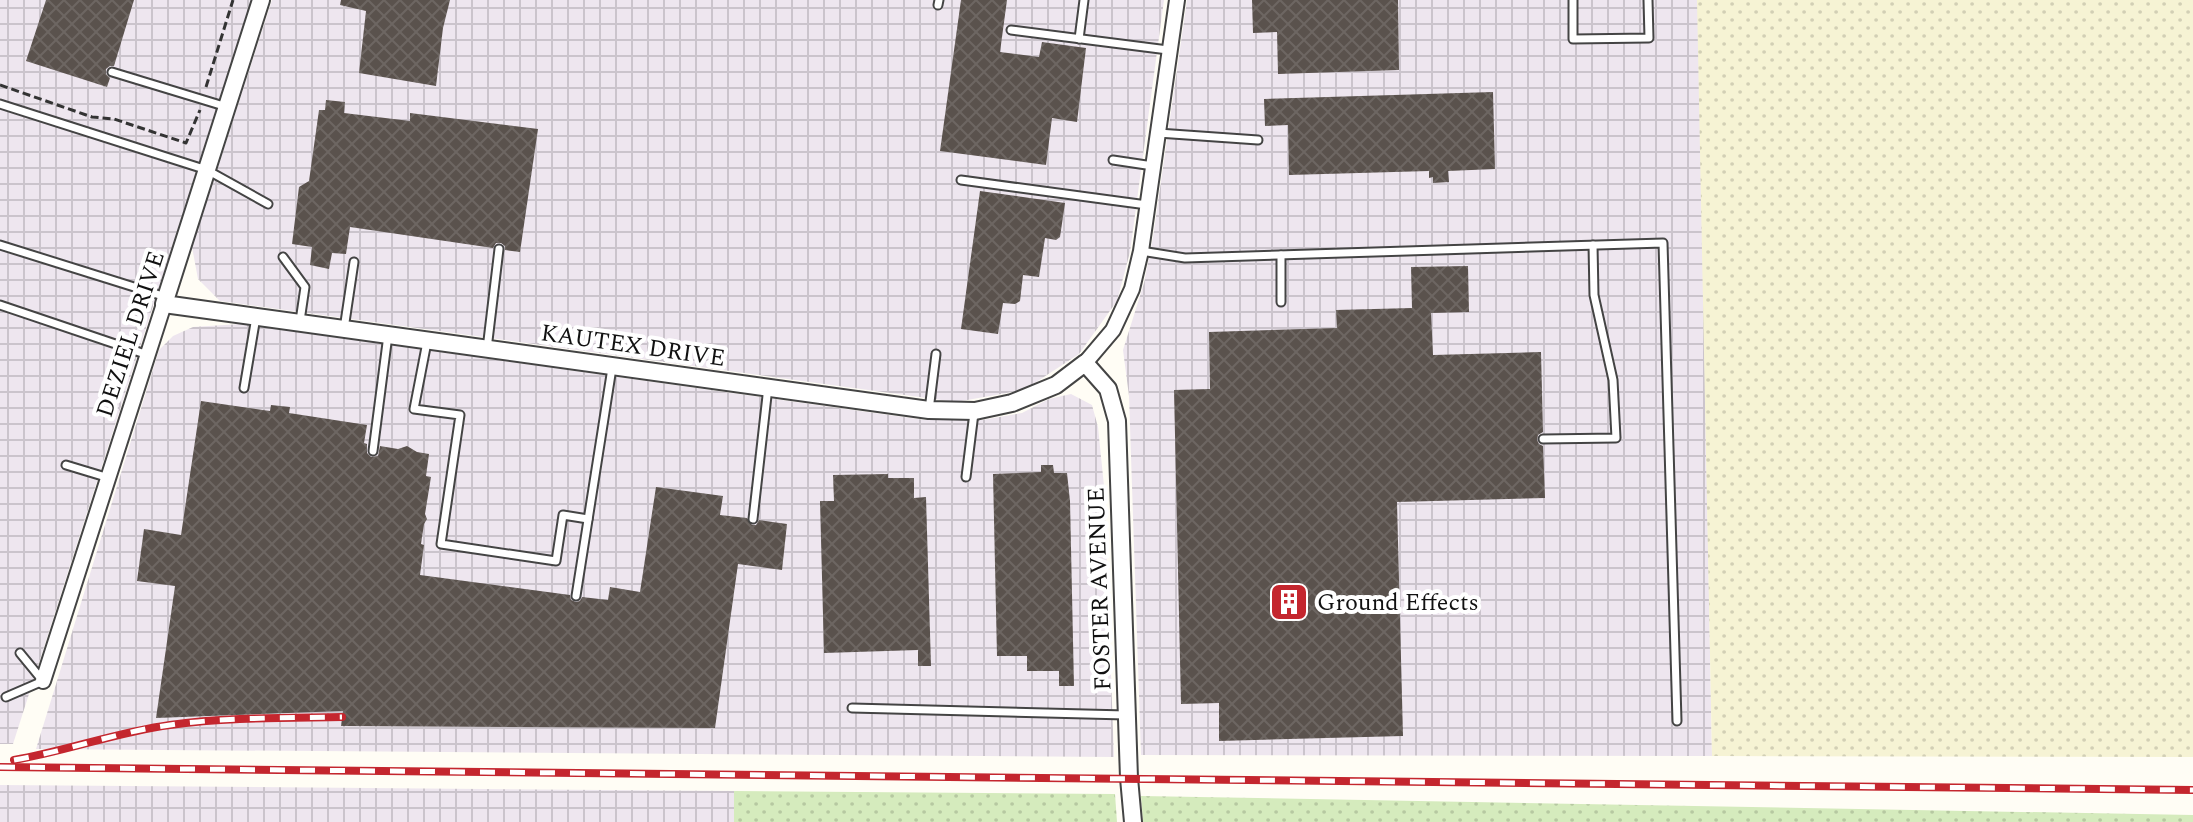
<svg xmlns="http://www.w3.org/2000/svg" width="2193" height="822" font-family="Spectral,serif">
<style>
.industrial{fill:url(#industrial-grid)}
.farmland{fill:url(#farmland-dots)}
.grass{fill:url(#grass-dots)}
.building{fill:url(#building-cross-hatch)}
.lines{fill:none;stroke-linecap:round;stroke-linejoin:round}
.service-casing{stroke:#444;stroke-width:11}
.minor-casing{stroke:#444;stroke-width:18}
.tertiary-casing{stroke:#444;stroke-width:20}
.path{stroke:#333;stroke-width:3;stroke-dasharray:8 4;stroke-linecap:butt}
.service{stroke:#fff;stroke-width:7}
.minor{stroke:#fff;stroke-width:14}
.tertiary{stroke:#fff;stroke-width:16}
.rail-casing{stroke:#c4262e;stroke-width:8}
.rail{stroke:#fff;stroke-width:5;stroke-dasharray:15;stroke-linecap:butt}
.labels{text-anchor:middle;stroke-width:8;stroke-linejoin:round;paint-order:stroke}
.street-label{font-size:24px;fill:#111;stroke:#fff}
.poi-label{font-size:24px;fill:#111;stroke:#fff;text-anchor:start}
</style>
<defs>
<pattern id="industrial-grid" width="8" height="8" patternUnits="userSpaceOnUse" patternTransform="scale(2)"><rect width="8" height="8" fill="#eee6ef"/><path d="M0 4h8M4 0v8" fill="none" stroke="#cbc4cc"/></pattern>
<pattern id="farmland-dots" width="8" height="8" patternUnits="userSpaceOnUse" patternTransform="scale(2)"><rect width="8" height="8" fill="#f6f3d4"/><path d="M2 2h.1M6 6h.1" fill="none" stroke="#d2cfb5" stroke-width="1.8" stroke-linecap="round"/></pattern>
<pattern id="grass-dots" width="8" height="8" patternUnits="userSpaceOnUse" patternTransform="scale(2)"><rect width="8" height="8" fill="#d5ebbd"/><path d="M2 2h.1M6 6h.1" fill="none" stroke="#b6c8a1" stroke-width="1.8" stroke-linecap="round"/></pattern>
<pattern id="building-cross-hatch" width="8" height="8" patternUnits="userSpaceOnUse" patternTransform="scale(2)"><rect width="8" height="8" fill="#5a524d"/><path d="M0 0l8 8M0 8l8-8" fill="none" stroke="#6d6662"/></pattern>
</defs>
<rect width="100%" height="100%" fill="#fffdf5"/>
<g class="industrial">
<path d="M0,0H251L13,744H0Z"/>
<path d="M272,0H1164L1130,252L1117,301L1079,354L1024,390L956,402L220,301L198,279L192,247Z"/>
<path d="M1187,0H1698L1712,756L1141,755L1129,396L1123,350L1144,283L1153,237Z"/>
<path d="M240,324L925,420H982L1022,413L1049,399L1071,394L1092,405L1098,427L1104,486L1114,757L36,749L159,350L173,336L193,327Z"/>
<path d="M0,785L734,791V822H0Z"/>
</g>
<path class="farmland" d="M1697,0H2193V757L1712,756Z"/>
<g class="grass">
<path d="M734,791L1115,794L1117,822H734Z"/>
<path d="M1141,796L2193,815V822H1143Z"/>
</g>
<g class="building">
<path d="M46,0H134L114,66H110L106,69V74L110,78L107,87L26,61Z"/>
<path d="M341,0H450L443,28L436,86L359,73L366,11L340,5Z"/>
<path d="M961,0H1007L1000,52L1039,57L1042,42L1086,48L1077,122L1052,118L1046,165L940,151Z"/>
<path d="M1252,0H1398L1399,70L1278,74L1277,32L1253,33Z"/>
<path d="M1493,92L1495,169L1448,171L1449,182L1433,183V177L1429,178V171L1289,175L1288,125L1265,126L1264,99Z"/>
<path d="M326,100L345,102L344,113L410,121V113L538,129L520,252L505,250V246L501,243H496L493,248L350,227L346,254L332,253L329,269L310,265L312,247L292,244L299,187L309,181L319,110H325Z"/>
<path d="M980,191L1065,203L1060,237L1056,240L1045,238L1039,277L1023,275L1020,301L1015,304L1003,303L998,334L961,329Z"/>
<path d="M1468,266L1469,312L1431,313L1433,355L1541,352L1543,432L1538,435L1537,440L1539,444L1543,446L1545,498L1397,502L1403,736L1219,741V703L1181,704L1174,390L1210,389L1209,332L1337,328L1336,310L1412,308L1411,267Z"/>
<path d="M201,401L270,411L271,405L290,407L289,413L367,425L364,443L367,444V453L371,457L378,456L380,446L398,449L407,446L417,452L429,454L426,476L431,477L425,514L427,519L424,524L421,544L424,545L420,575L570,595L571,600L576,602L580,601L582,597L608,600L610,587L640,592L656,487L723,496L720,515L747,518L752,525H756L759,520L787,524L782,570L738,564L715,728L341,726L343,711L156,718L175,586L137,581L144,529L181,535Z"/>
<path d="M1041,465H1053L1054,473H1067L1070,501L1074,686H1059V671H1027V656H997L993,474L1041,472Z"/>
<path d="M888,474V478H914V498L926,497L931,666H918V650L824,653L820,501H834L833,475Z"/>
</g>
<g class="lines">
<g class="service-casing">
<g id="service">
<path d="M1573,0V39L1649,38L1648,0"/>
<path d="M938,5L939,0"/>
<path d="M1011,30L1168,50"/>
<path d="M1079,39L1084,0"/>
<path d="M112,72L227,107"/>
<path d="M0,104L207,170L268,204"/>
<path d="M1158,133L1258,140"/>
<path d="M1113,160L1153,166"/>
<path d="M961,180L1147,205"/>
<path d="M0,245L166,297"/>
<path d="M1141,251L1185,258L1663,243L1677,721"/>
<path d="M1281,255V302"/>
<path d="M283,257L305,287L300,321"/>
<path d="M0,305L148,355"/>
<path d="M344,329L354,262"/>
<path d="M427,342L414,409L460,415L441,544L556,561L563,515L588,519"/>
<path d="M487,349L499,249"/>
<path d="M244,388L256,317"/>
<path d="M929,410L936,354"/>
<path d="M1543,439L1616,438L1613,380L1594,295L1593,245"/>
<path d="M373,451L388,335"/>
<path d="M66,465L109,478"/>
<path d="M966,477L974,413"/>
<path d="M753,519L768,387"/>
<path d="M576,596L612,368"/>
<path d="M6,697L43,681L20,653"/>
<path d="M852,708L1126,715"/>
</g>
</g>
<g class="minor-casing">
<g id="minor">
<path d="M1085,363L1113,330L1132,289L1141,251L1177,0"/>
<path d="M43,681L164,304"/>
</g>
</g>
<g class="tertiary-casing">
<path id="tertiary" d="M261,0L164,304L929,410L975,411L1012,403L1056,385L1085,363L1108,389L1117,421L1129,778L1133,822"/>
</g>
<g class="path">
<path d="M0,85L92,117L114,119L186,143L200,110"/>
<path d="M206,87L233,0"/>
</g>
<use href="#service" class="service"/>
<use href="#minor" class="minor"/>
<use href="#tertiary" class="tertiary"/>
<g class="rail-casing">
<g id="rail">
<path d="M14,760C67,751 117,732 170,725C226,717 285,718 342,717"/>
<path d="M0,767L2193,790"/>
</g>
</g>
<use href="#rail" class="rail"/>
</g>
<defs>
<g id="building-square" transform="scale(2)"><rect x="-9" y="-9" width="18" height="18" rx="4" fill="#c4262e" stroke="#fff"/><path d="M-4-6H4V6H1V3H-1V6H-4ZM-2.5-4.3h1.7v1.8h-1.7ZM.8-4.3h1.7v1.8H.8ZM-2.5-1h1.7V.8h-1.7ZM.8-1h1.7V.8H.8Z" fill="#fff"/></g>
</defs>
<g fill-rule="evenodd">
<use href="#building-square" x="1289" y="602"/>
</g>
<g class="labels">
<g class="street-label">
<text transform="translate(130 334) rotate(-72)" y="8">DEZIEL DRIVE</text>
<text transform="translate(633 345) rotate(8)" y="8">KAUTEX DRIVE</text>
<text transform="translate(1099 589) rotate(-92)" y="8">FOSTER AVENUE</text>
</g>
<g class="poi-label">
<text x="1317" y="610">Ground Effects</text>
</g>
</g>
</svg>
